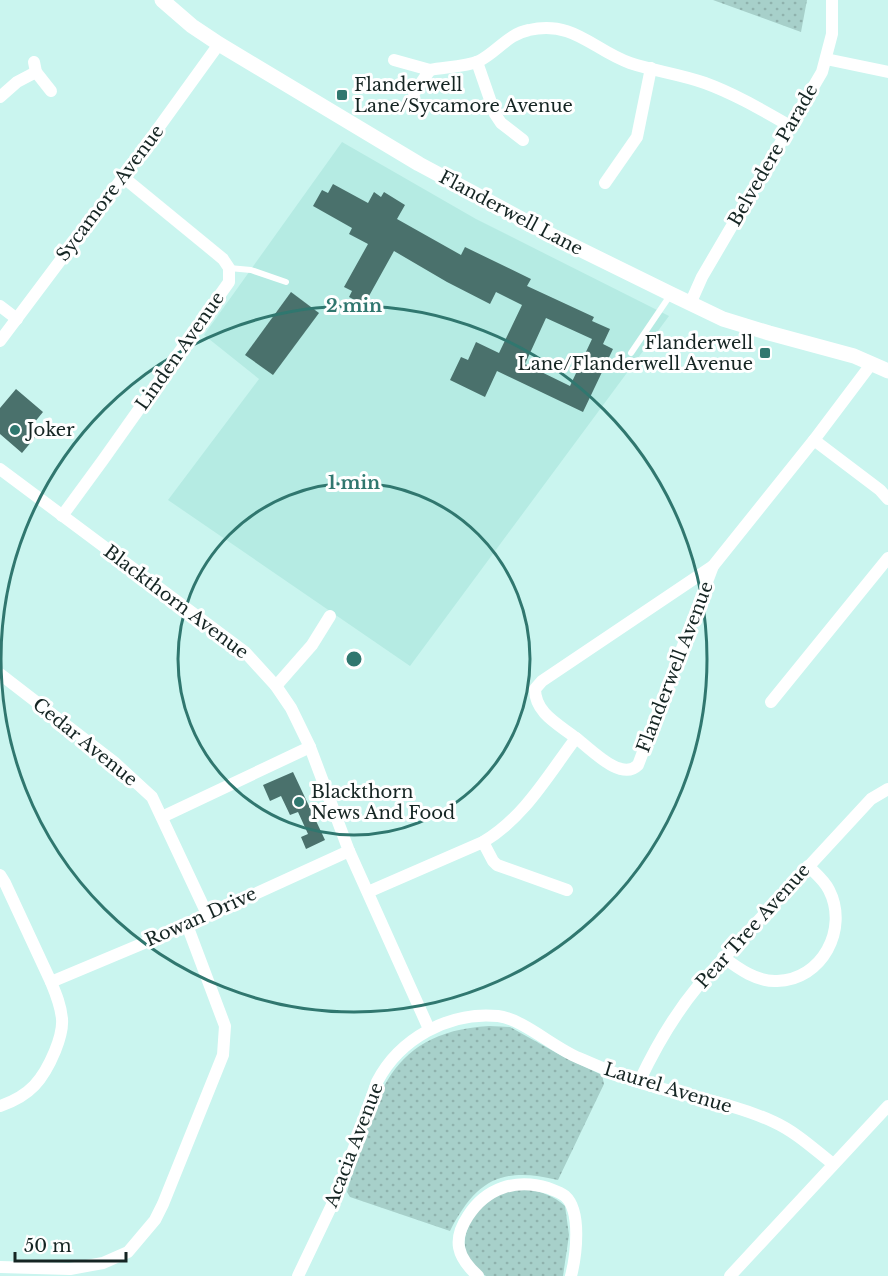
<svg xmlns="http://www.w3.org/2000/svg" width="888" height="1276" font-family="'Libre Baskerville',serif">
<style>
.built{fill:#b5ebe3}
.grass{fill:url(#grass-dots)}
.building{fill:#4a716c;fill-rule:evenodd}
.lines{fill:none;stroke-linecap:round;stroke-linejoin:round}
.service{stroke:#fff;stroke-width:6}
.minor{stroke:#fff;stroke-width:12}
.tertiary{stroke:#fff;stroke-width:15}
.ring{fill:none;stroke:#30776f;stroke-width:3}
.poi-dot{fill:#30776f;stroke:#fff;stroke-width:2}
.labels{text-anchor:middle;stroke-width:6;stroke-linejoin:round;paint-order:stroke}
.poi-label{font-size:18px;fill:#152523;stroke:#fff;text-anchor:start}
.street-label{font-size:18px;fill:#152523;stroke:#fff}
.centre{fill:#30776f;stroke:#fff;stroke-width:3}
.ring-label{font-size:18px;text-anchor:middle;font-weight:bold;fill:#30776f;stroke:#fff;stroke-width:6;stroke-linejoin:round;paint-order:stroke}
</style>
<defs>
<pattern id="grass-dots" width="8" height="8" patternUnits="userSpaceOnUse" patternTransform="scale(1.5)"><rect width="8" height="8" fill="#a7d0ca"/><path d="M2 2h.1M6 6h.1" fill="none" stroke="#8fb2ad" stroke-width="1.8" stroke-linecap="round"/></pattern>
</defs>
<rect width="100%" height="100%" fill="#caf5ef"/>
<path class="built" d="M342,142L476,219L669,316L410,666L168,500L259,379L204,335Z"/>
<g class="grass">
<path d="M713,0H807L801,32Z"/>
<path d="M489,1026L510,1027L562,1056L602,1075L604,1084L558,1180C502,1166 476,1180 450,1231L350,1197L347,1192C374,1107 382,1032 489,1026Z"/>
<path d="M528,1189C542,1192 554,1196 565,1206L569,1235L563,1276H486C480,1271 473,1266 469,1260C455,1235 478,1204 500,1194C509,1190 518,1190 528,1189Z"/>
</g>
<g class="building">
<path d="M333,184L368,203L374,192L381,197L384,192L405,205L397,219L461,255L465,247L531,279L527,286L594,317L592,321L610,329L603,344L613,349L583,412L497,371L485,397L450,380L461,357L468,360L476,342L499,353L522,305L496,292L490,304L447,282L394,251L364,305L349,297L352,291L344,287L368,244L349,234L352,228L313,206L322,190L328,193ZM546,318L592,339L570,386L525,364Z"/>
<path d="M291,292L319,313L273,375L245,355Z"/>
<path d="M16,389L43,412L29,429L37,435L22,453L0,434V408Z"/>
<path d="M293,772L325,840L306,849L301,837L308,834L298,812L290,815L281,796L270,801L263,785Z"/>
</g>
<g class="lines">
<g class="service">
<path d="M229,268L251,270L286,282"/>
<path d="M631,353L671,294"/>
</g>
<g class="minor">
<path d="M826,59L888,72"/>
<path d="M394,60L430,70L414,93"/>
<path d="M34,62L36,72L51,91"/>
<path d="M477,62L495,114L501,123L523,140"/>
<path d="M430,70C445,67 465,67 479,61C497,52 508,34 529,30C574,20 593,50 630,63C654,71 680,74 705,83C735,94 762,110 790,126"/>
<path d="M0,97L17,82L36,72"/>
<path d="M605,183L637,137L651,68"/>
<path d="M690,304L702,277L822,72L832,34V0"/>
<path d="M0,306L17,319"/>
<path d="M0,341L123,177L219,44"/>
<path d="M814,440L880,490L888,499"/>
<path d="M0,469L245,652L276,686L291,708L310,747L349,851L429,1029"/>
<path d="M62,516L103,460L229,282V268L223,259L123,177"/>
<path d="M0,674L114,762L152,797L207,914"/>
<path d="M276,686L312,645L330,616"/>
<path d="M771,702L888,558"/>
<path d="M576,738C591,749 621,782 638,765L713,566"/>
<path d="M162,817L310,747"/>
<path d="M483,842L493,861L497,865L567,890"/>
<path d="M0,875L5,883L51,982C56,994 61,1006 62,1019C63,1030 59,1041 55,1051C43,1080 30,1096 0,1106"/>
<path d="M368,892L483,842C524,818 548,775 576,738C558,724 535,713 535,689L542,681L713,566L814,440L872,363"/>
<path d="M723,957C739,969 757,982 777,981C822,980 849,929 829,890C824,880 816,874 808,866"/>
<path d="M51,982L187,925L349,851"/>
<path d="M639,1082C655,1048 674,1015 698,986L871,799L888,789"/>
<path d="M0,1267L70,1269L103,1263L128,1252L155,1220L163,1204L223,1055L225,1026L187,925"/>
<path d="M298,1276L340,1188L377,1082C399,1039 449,1011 498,1016C523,1019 554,1048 579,1058C598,1066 618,1075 638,1082C683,1096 731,1102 774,1122C796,1132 815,1150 833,1164"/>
<path d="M478,1276C457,1257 452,1240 468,1216C486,1188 516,1178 548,1188C553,1190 560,1192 565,1196C582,1211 576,1256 571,1276"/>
<path d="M730,1276L888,1106"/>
</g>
<path class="tertiary" d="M162,0L192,26L219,44L419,164L555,237L671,294L723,319L769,333L854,356L888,371"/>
</g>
<g class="ring">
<circle cx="354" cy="659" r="176"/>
<circle cx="354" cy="659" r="353"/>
</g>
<g class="poi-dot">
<rect x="336" y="89" width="12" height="12" rx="3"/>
<rect x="759" y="347" width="12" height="12" rx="3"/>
<circle cx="15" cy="430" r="6"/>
<circle cx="299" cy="802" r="6"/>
</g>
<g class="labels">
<g class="poi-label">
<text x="354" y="91">Flanderwell<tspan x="354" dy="21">Lane/Sycamore Avenue</tspan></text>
<text x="753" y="349" text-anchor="end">Flanderwell<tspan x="753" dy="21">Lane/Flanderwell Avenue</tspan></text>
<text x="27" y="436">Joker</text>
<text x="311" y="798">Blackthorn<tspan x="311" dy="21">News And Food</tspan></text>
</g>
<g class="street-label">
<text transform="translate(773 155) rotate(-60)" y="6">Belvedere Parade</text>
<text transform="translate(110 193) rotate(-53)" y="6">Sycamore Avenue</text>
<text transform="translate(511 213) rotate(28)" y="6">Flanderwell Lane</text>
<text transform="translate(180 351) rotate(-55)" y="6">Linden Avenue</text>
<text transform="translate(176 602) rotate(37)" y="6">Blackthorn Avenue</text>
<text transform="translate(675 667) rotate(-69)" y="6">Flanderwell Avenue</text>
<text transform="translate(85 742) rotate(39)" y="6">Cedar Avenue</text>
<text transform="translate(201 917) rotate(-24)" y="6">Rowan Drive</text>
<text transform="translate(753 926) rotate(-48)" y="6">Pear Tree Avenue</text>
<text transform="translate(668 1088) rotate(17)" y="6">Laurel Avenue</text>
<text transform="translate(354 1145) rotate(-69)" y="6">Acacia Avenue</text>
</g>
</g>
<circle cx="354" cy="659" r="9" class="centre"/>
<g class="ring-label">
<text x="354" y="312">2 min</text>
<text x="354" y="489">1 min</text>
</g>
<path d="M15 1252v9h111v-9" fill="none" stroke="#152523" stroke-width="3"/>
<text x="24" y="1252" font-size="18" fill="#152523" stroke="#ffffff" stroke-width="4.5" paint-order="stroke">50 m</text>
</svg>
